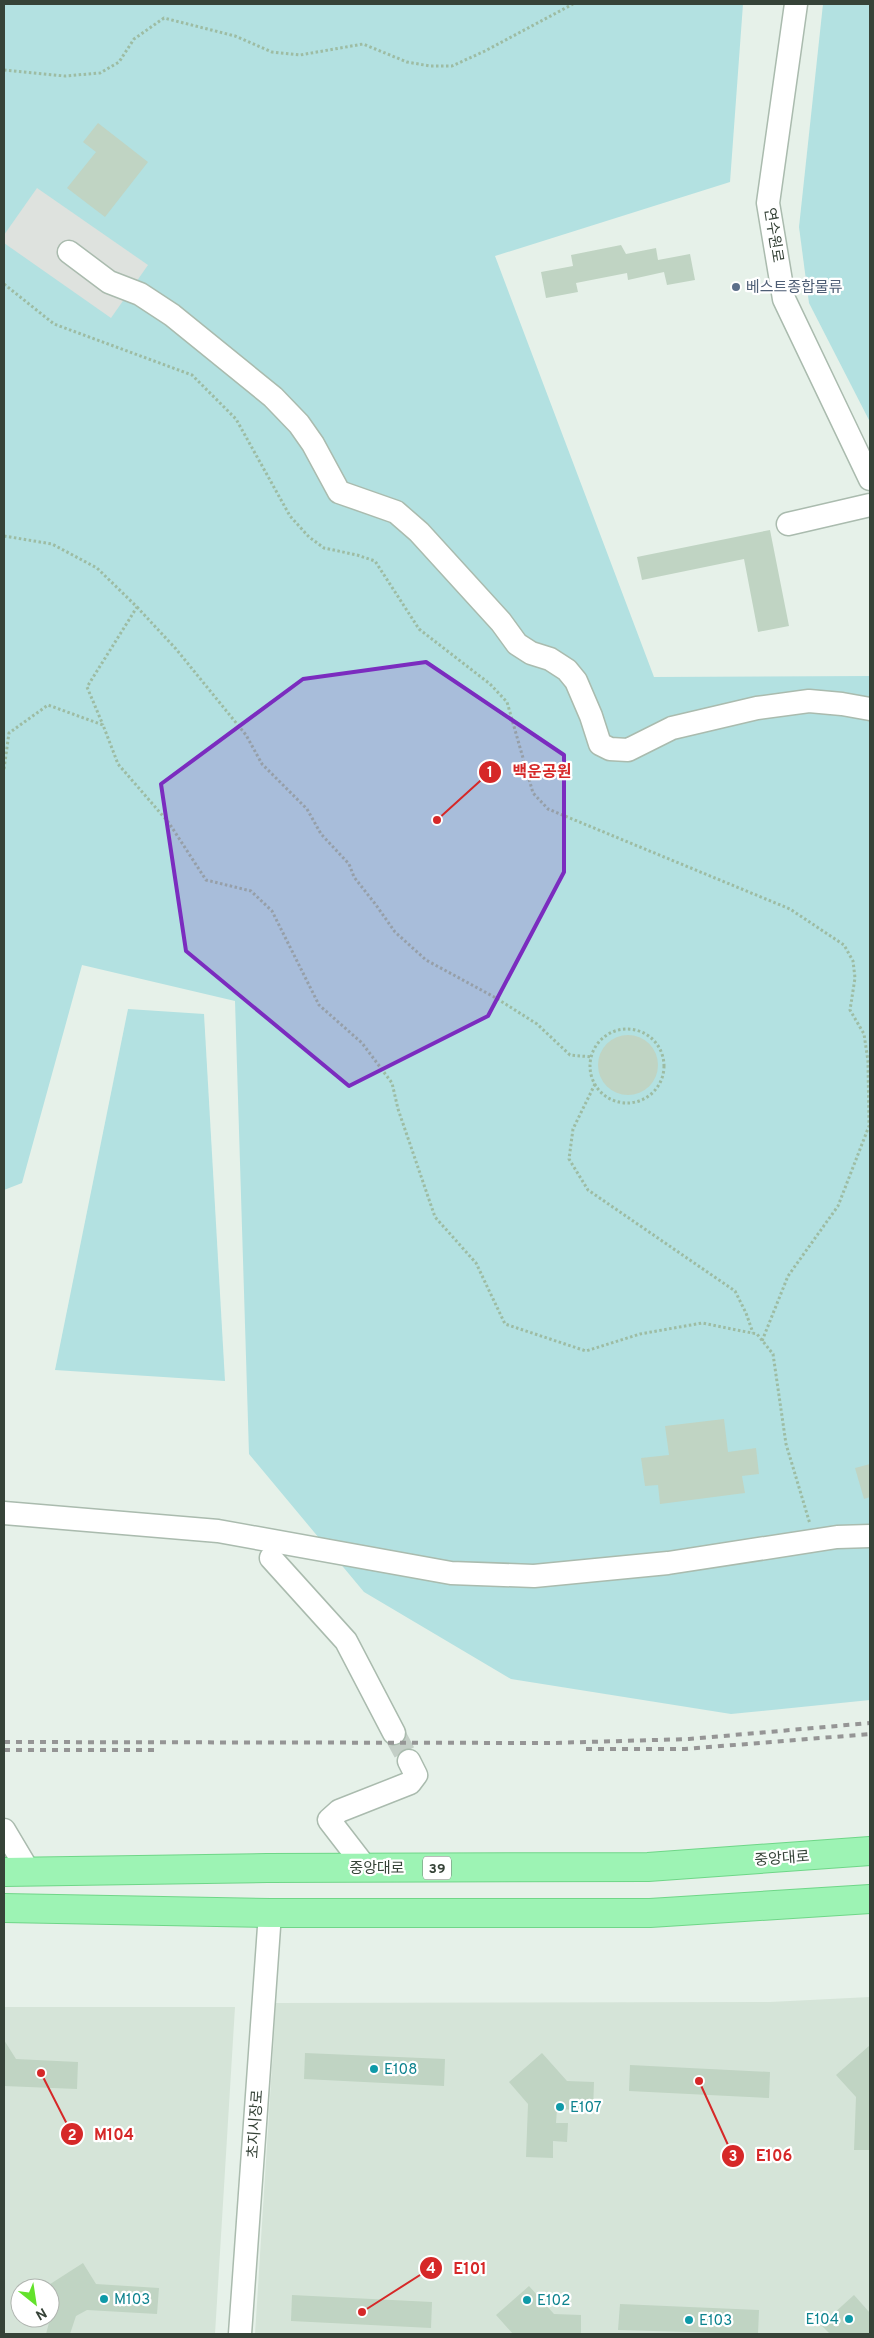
<svg xmlns="http://www.w3.org/2000/svg" width="874" height="2338" font-family="Overpass,'Noto Sans KR',sans-serif">
<style>
.residential{fill:#d5e4d8;fill-rule:evenodd}
.green{fill:#b3e1e1}
.parking{fill:#dee2de}
.building{fill:#c0d4c3}
.lines{fill:none;stroke-linecap:round;stroke-linejoin:round}
.minor-tunnel{stroke:#c3cec6;stroke-width:22;stroke-dasharray:22 11;stroke-linecap:butt}
.minor-casing{stroke:#aabbae;stroke-width:25}
.major-casing{stroke:#6fd688;stroke-width:30}
.path{stroke:#9dbca3;stroke-width:3;stroke-dasharray:2.5 2.5;stroke-linecap:butt}
.minor{stroke:#fff;stroke-width:22}
.major{stroke:#9df3b4;stroke-width:28}
.rail{stroke:#959595;stroke-width:4;stroke-dasharray:6 6;stroke-linecap:butt}
.marked{fill:#7b2cbf;fill-opacity:0.2;stroke:#7b2cbf;stroke-width:4;stroke-linejoin:round}
.service-dot{fill:#5c6f8a;stroke:#fff;stroke-width:2}
.culture-dot{fill:#0f9aa8;stroke:#fff;stroke-width:2}
.labels{text-anchor:middle;stroke-width:4.5;stroke-linejoin:round;paint-order:stroke}
.shield{fill:#fff;stroke:#727b74;stroke-width:1}
.shield-label{font-size:14px;font-weight:bold;fill:#364338}
.street-label{font-size:15px;fill:#364338;stroke:#fff}
.service-label{font-size:15px;fill:#4e5e75;stroke:#fff;text-anchor:start}
.culture-label{font-size:15px;fill:#0d838f;stroke:#fff;text-anchor:start}
.leader{fill:none;stroke:#d62828;stroke-width:2}
.callout-dot{fill:#d62828;stroke:#fff;stroke-width:2}
.mark-label{font-size:15px;text-anchor:middle;font-weight:bold;fill:#fff}
.callout-label{font-size:16px;text-anchor:middle;font-weight:bold;fill:#d62828;stroke:#fff;stroke-width:4.5;stroke-linejoin:round;paint-order:stroke}
</style>
<rect width="100%" height="100%" fill="#e6f1e9"/>
<g class="residential">
<path d="M870,1997V2334H255L276,2003L770,2002Z"/>
<path d="M4,2007H235L215,2334H4ZM20,2288H50V2318H20Z"/>
</g>
<g class="green">
<path d="M4,4H743L730,182L495,256L654,677L870,676V1700L731,1714L511,1679L364,1592L249,1454L235,1001L82,965L22,1183L4,1190Z"/>
<path d="M823,4H870V422L809,303L799,227Z"/>
<path d="M128,1009L204,1014L225,1381L55,1370Z"/>
</g>
<path class="parking" d="M37,188L148,265L111,318L4,243V235Z"/>
<g class="building">
<path d="M98,123L148,162L105,217L67,188L96,152L83,142Z"/>
<path d="M621,245L626,254L656,248L658,260L690,254L695,280L667,285L664,272L628,280L627,273L576,283L578,292L546,298L541,272L573,266L571,255Z"/>
<path d="M770,530L789,626L758,632L744,559L642,580L637,557Z"/>
<circle cx="628" cy="1065" r="30"/>
<path d="M724,1419L728,1452L756,1448L759,1474L742,1476L745,1493L660,1504L658,1485L645,1486L641,1458L669,1455L665,1426Z"/>
<path d="M870,1464V1497L864,1499L855,1468Z"/>
<path d="M4,2040L16,2059L78,2062L77,2089L4,2086Z"/>
<path d="M869,2046L870,2150H854L856,2097L836,2075Z"/>
<path d="M305,2053L445,2059L444,2086L304,2079Z"/>
<path d="M542,2053L567,2081L594,2082L593,2111L557,2109L556,2123H568L567,2142L553,2141V2158L526,2157L528,2104L509,2082Z"/>
<path d="M630,2065L770,2072L769,2098L629,2091Z"/>
<path d="M83,2263L96,2284L159,2288L157,2314L87,2310L76,2316L70,2334H46L51,2315L50,2288H44Z"/>
<path d="M529,2286L554,2314L581,2315V2334H513L496,2315Z"/>
<path d="M292,2295L432,2302L431,2328L291,2321Z"/>
<path d="M854,2295L870,2313V2334H830L821,2325Z"/>
<path d="M620,2304L759,2310L758,2334L618,2330Z"/>
</g>
<g class="lines">
<path class="minor-tunnel" d="M394,1733L409,1761"/>
<g class="minor-casing">
<g id="minor">
<path d="M796,4L768,203L784,299L870,479"/>
<path d="M69,252L109,282L140,294L172,315L273,397L299,424L313,444L339,492L396,512L419,532L501,622L517,644L531,653L550,659L567,670L576,681L591,716L600,744L610,749L628,750L672,728L757,708L809,701L842,704L870,709"/>
<path d="M788,524L870,505"/>
<path d="M4,1513L218,1531L451,1573L534,1576L668,1563L837,1537L870,1536"/>
<path d="M271,1558L346,1641L394,1733"/>
<path d="M4,1830L29,1872"/>
<path d="M366,1868L329,1820L339,1811L410,1783L416,1775L409,1761"/>
<path d="M240,2334L270,1913"/>
</g>
</g>
<g class="major-casing">
<g id="major">
<path d="M4,1872L267,1868L648,1867L870,1851"/>
<path d="M4,1908L270,1913H650L870,1899"/>
</g>
</g>
<g class="path">
<path d="M4,70L65,76L100,73L119,62L134,39L164,18L235,36L272,52L300,55L363,44L407,62L430,66H452L485,51L573,4"/>
<path d="M4,284L54,324L192,375L236,419L290,516L309,537L324,548L357,555L375,561L419,629L490,684L507,702L533,793L548,809L790,909L844,945L853,961L855,978L850,1010L864,1034L868,1061L869,1126L838,1206L788,1276L762,1341"/>
<path d="M4,536L52,544L97,568L137,607L87,687L103,725"/>
<path d="M137,607L176,649L246,735L262,764L307,809L321,834L349,864L354,877L376,905L395,932L426,960L496,998L537,1024L570,1055L592,1057"/>
<path d="M4,769L9,733L48,705L103,725L118,764L169,823L206,880L251,891L272,911L319,1005L362,1043L392,1083L398,1109L435,1217L476,1263L505,1324L586,1351L640,1334L702,1323L757,1334L773,1354L786,1444L810,1524"/>
<circle cx="627" cy="1066" r="37"/>
<path d="M595,1084L573,1129L569,1159L588,1190L735,1291L746,1313L753,1333"/>
</g>
<use href="#minor" class="minor"/>
<use href="#major" class="major"/>
<g class="rail">
<path d="M4,1742L552,1743L689,1739L870,1723"/>
<path d="M586,1749H685L870,1734"/>
<path d="M4,1750H158"/>
</g>
</g>
<path class="marked" d="M426,662L564,755V872L488,1016L349,1086L186,951L161,784L303,679Z"/>
<circle class="service-dot" cx="736" cy="287" r="5"/>
<g class="culture-dot">
<circle cx="374" cy="2069" r="5"/>
<circle cx="560" cy="2107" r="5"/>
<circle cx="104" cy="2299" r="5"/>
<circle cx="527" cy="2300" r="5"/>
<circle cx="849" cy="2319" r="5"/>
<circle cx="689" cy="2320" r="5"/>
</g>
<g class="labels">
<rect class="shield" x="423" y="1856.5" width="28" height="23" rx="4"/>
<g class="shield-label">
<text x="437" y="1873">39</text>
</g>
<g class="street-label">
<text transform="translate(774 235) rotate(81)" y="5">연수원로</text>
<text transform="translate(782 1858) rotate(-4)" y="5">중앙대로</text>
<text x="377" y="1873">중앙대로</text>
<text transform="translate(255 2124) rotate(-86)" y="5">초지시장로</text>
</g>
<g class="service-label">
<text x="746" y="292">베스트종합물류</text>
</g>
<g class="culture-label">
<text x="384" y="2074">E108</text>
<text x="570" y="2112">E107</text>
<text x="114" y="2304">M103</text>
<text x="537" y="2305">E102</text>
<text x="839" y="2324" text-anchor="end">E104</text>
<text x="699" y="2325">E103</text>
</g>
</g>
<path class="leader" d="M437 820L490 772M41 2073L72 2134M699 2081L733 2156M362 2312L431 2268"/>
<g class="callout-dot">
<circle cx="437" cy="820" r="5"/>
<circle cx="41" cy="2073" r="5"/>
<circle cx="699" cy="2081" r="5"/>
<circle cx="362" cy="2312" r="5"/>
<circle cx="490" cy="772" r="12"/>
<circle cx="72" cy="2134" r="12"/>
<circle cx="733" cy="2156" r="12"/>
<circle cx="431" cy="2268" r="12"/>
</g>
<g class="mark-label">
<text x="490" y="777">1</text>
<text x="72" y="2140">2</text>
<text x="733" y="2161">3</text>
<text x="431" y="2273">4</text>
</g>
<g class="callout-label">
<text x="542" y="777">백운공원</text>
<text x="114" y="2140">M104</text>
<text x="774" y="2161">E106</text>
<text x="470" y="2274">E101</text>
</g>
<rect width="874" height="2338" fill="none" stroke="#364338" stroke-width="10"/>
<g transform="translate(35 2303) rotate(150)"><circle r="24" fill="#ffffff" stroke="#afb4af"/>
<path d="M0-4L9 19L0 12L-9 19Z" fill="#63e22c"/>
<text y="-8" font-size="14" font-weight="bold" text-anchor="middle" fill="#364338">N</text>
</g>
</svg>
